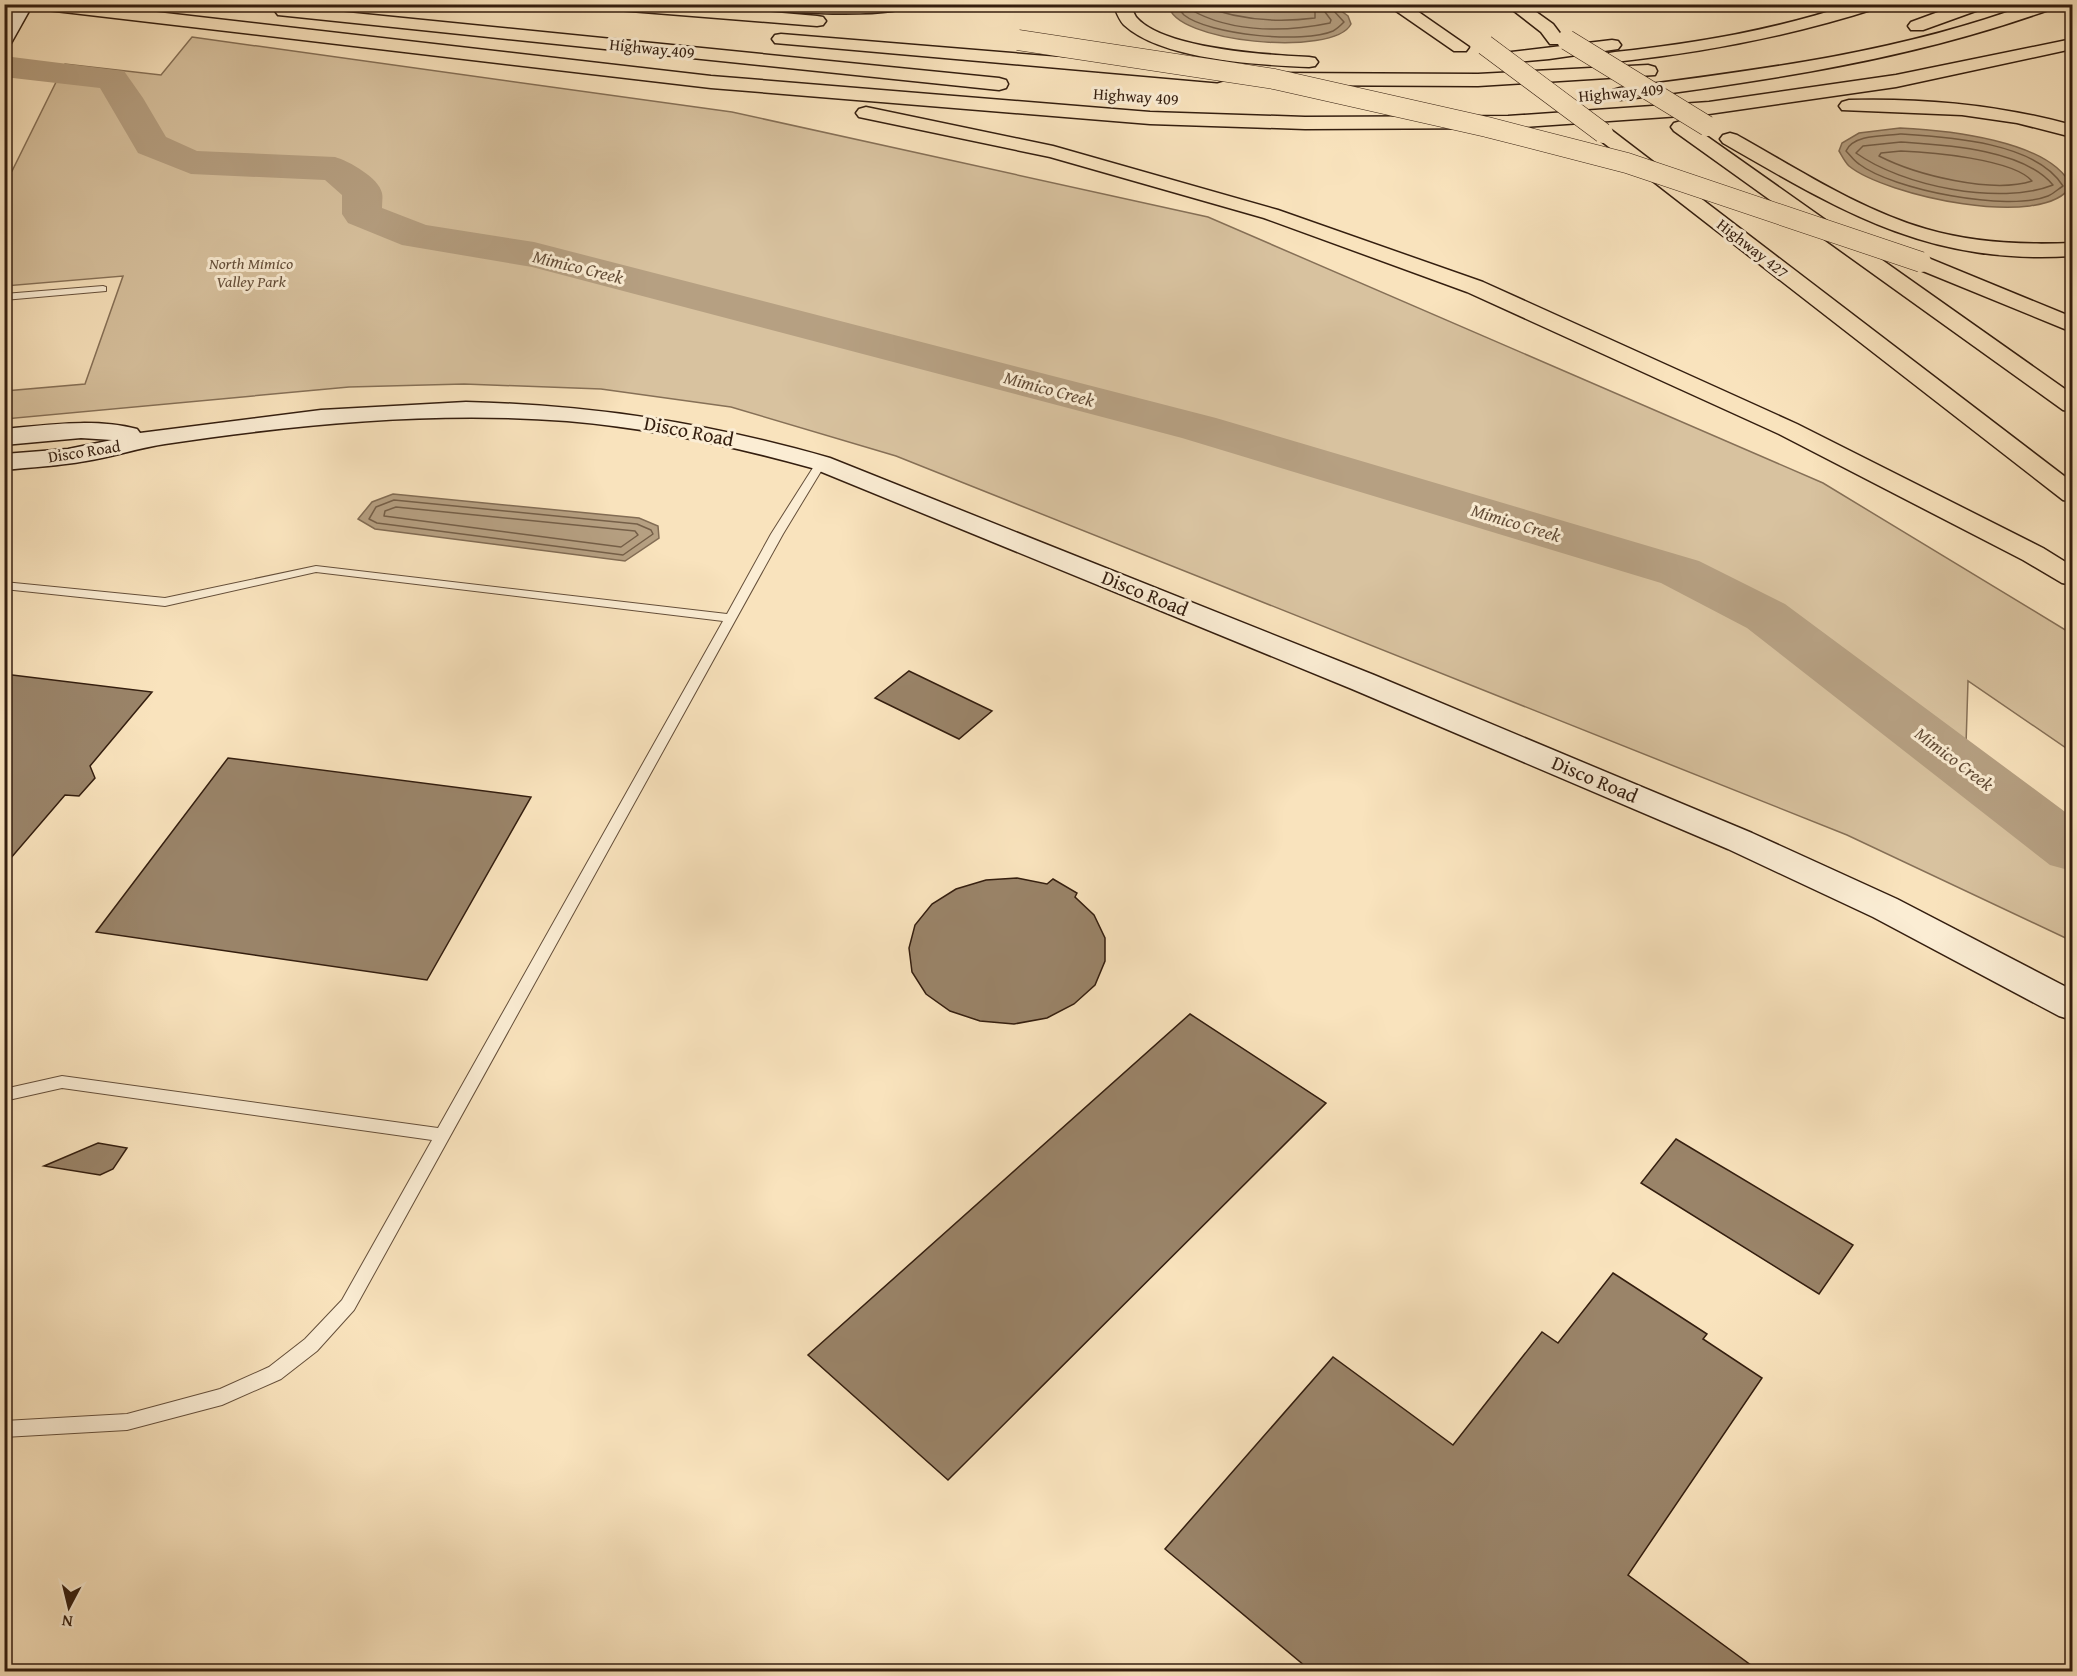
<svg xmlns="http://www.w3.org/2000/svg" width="2077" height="1676" font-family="'Gentium Book Plus',serif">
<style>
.green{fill:#d8c29f;stroke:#867057;stroke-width:1.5;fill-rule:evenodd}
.water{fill:#b6a082;stroke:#826c54;stroke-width:1.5}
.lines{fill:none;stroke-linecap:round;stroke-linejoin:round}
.shore{stroke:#755f48;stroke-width:1.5}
.river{fill:#b6a082;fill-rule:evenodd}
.building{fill:#9a8469;stroke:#341e0f;stroke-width:1.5}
.lane-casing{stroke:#654f3a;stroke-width:2}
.secondary-casing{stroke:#341e0f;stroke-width:3}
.highway-casing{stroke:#341e0f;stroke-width:3}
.lane{fill:#fbedd4;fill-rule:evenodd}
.secondary{fill:#fbedd4;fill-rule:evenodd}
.highway{fill:#f9e3bd;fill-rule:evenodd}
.highway-bridge-casing{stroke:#341e0f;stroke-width:21;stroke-linecap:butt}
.highway-bridge{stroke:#f9e3bd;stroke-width:20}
.labels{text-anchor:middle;stroke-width:6;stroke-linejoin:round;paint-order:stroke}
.far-street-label{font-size:16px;fill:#341e0f;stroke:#fbedd4}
.far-park-label{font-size:16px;font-style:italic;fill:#654f3a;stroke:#fbedd4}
.far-water-label{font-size:18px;font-style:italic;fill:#624c37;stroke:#fbedd4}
.street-label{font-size:20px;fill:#341e0f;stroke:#fbedd4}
</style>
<rect width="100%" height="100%" fill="#f9e3bd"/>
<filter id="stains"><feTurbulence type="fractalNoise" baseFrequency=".00333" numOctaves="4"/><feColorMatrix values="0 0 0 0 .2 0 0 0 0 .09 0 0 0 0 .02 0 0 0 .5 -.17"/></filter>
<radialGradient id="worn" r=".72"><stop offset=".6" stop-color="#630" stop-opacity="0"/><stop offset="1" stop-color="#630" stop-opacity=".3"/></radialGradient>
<path class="green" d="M192,37L732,112L1208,217L1823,483L2072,634V752L1968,681L1966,745L2015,819L2072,861V941L1847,835L896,456L731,407L601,389L464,384L349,387L5,419V391L85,384L123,276L5,286V178L12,171L65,64L161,75ZM807,319L1707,578H1708L829,338L778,322Z"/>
<g class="water">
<path d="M1169,5H1333L1348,16L1351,24C1334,58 1171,42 1169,5Z"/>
<path d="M1900,128C1944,130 2051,140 2071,186C2044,231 1884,195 1849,166C1845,162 1842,156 1839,151L1842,143L1859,133Z"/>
<path d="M393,494L639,518L658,526L659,538L625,561L375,529L358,519L372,502Z"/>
</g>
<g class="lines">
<g class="shore">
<path d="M1175,4C1178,7 1181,12 1184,15C1209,35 1304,44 1333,31C1337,29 1341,25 1344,22L1333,10L1331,4"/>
<path d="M1182,4C1223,33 1282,33 1330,23L1331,20L1325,12L1324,4"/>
<path d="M1198,4C1236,20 1275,23 1315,18V4"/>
<path d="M1900,134C1948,137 2036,142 2063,186C2058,189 2053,194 2048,196C2008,212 1893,190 1859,164C1854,161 1850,155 1846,151C1853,134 1885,136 1900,134Z"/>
<path d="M1901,142C1946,145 2023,149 2053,185C2000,206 1902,186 1856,153L1863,146Z"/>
<path d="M1901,151C1930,152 2013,159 2032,181C1992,194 1916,175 1879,156L1881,153Z"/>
<path d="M394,500L637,524L651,530L653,534L623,555L377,523L369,519L376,507Z"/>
<path d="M396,507L635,531L638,535L621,547L384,516L385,511Z"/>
</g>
<path class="river" d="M4,56L124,71L143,98L166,137L197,151L335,157C349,161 379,178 382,193C383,197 382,203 382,208L426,225L534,242L1216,418L1699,561L1785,604L2072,817V871L2050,865L1747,628L1661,583L1182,438L532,267L402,245L348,223L342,214V195L325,180L191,174L138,153L100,88L4,77Z"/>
</g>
<g class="building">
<path d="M909,671L992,711L959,739L875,698Z"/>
<path d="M4,674L152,692L90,766L95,778L79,796L65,795L4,866Z"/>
<path d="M228,758L531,797L427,980L96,932Z"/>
<path d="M1017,878L1047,884L1053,879L1077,893L1075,897L1094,915L1105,938V961L1095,985L1074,1004L1047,1018L1014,1024L980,1021L950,1011L926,994L912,972L909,948L915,925L932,904L956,889L986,880Z"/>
<path d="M1190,1014L1326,1103L948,1480L808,1355Z"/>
<path d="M1676,1139L1853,1245L1819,1294L1641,1183Z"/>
<path d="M98,1143L127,1148L113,1169L100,1175L44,1166Z"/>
<path d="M1613,1273L1707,1334L1703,1339L1762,1378L1628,1575L1759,1671H1311L1165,1549L1333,1357L1453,1445L1542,1332L1558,1343Z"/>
</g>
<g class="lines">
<g class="lane-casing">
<g id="lane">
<path d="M103,286L106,287V291L4,300V294Z"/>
<path d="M821,460L826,463L783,534L354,1310L317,1351L281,1379L222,1405L127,1430L4,1437V1421L127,1414L220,1389L269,1367L305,1339L342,1300L432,1140L62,1088L4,1101V1089L62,1076L438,1128L723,621L316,572L165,606L4,589V582L165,598L316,566L727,614L771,534L816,463Z"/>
</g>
</g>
<g class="secondary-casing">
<g id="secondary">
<path d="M16,4H33L10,45L4,46V25Z"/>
<path d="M466,402C593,405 708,423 830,458L1374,675L1752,833L1897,899L2072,990V1020L2059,1016L1873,917L1728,849L1352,689L812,468C732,446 651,428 567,421C433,411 298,424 165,444C138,448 112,457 86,461C59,466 32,467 4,470V454L68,449L112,440L81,438L4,445V429C48,425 94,418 137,429L140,433L321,410Z"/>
</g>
</g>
<g class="highway-casing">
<g id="highway">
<path d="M30,4H87L711,76L1150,112L1305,117L1508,116L1709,102L1896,75L2072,39V49L1896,87L1709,114L1508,128L1305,129L1150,124L711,88L38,9Z"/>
<path d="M597,4H676L817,16L823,17L826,21L823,25L817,26L605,9Z"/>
<path d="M783,4H913C902,17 811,13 790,12L784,11L781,7Z"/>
<path d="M1113,4H1130C1132,8 1134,14 1136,17C1163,49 1268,55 1309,57L1315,58L1318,62L1315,66L1309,67C1259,65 1162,60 1124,25C1119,20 1116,11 1113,4Z"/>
<path d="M1386,4H1407L1469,47L1466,51H1454Z"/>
<path d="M1505,4H1525L1553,24L1565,40L1562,44H1550L1541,32Z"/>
<path d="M1852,4H1879L1877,8C1791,36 1705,52 1615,62L1609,61L1606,57L1609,53L1615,52C1696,43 1775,30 1852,4Z"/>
<path d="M1960,4H1986L1984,8L1923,30H1911L1908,26L1911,22Z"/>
<path d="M2030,4H2056L2054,8C1911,60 1770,80 1620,100L1613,98L1611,94L1613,90L1620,88C1759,70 1898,53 2030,4Z"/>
<path d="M284,6L999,78L1006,80L1008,84L1006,88L999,90L278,15L275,11L278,7Z"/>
<path d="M781,34L1217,70L1224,72L1226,76L1224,80L1217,82L775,43L772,39L775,35Z"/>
<path d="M1612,40L1618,41L1621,45L1618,49L1549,59L1503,63L1497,62L1494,58L1497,54L1503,53Z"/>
<path d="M1648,65L1655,67L1657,71L1655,75L1478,86L1277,85L1270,83L1268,79L1270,75L1277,73L1478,74Z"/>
<path d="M1849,100C1925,98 1999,105 2072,125V137L2017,123L1962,115L1842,110L1839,106L1842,102Z"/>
<path d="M866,107L1053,146L1278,210L1483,282L1797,424L2043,548L2072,566V585L2062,583L2023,560L1779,434L1467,292L1264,218L1050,157L859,117L856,113L859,109Z"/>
<path d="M1681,121L1688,123L2072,394V412L2063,410L1674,131L1671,127L1674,123Z"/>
<path d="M1603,127L1610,129L2072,482V502L2063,500L1596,137L1593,133L1596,129Z"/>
<path d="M1730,133L1737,135C1798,169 1858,209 1926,229C1973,243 2023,245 2072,243V256C1928,265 1843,212 1723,143L1720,139L1723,135Z"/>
<path d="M1921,255L2072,317V332L1913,267L1910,262L1913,257Z"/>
</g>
</g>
<use href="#lane" class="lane"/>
<use href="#secondary" class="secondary"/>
<use href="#highway" class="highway"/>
<g class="highway-bridge-casing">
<g id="highway-bridge">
<path d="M1018,40L1274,79L1487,127L1627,163L1921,262"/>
<path d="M1567,40L1707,126"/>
<path d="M1485,45L1603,133"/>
</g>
</g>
<use href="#highway-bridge" class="highway-bridge"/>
</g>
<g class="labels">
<g class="far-street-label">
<text transform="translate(652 48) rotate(6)" y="6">Highway 409</text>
<text transform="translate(1621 92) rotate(-5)" y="6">Highway 409</text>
<text transform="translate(1136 96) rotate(4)" y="6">Highway 409</text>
<text transform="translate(1753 248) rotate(38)" y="6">Highway 427</text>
<text transform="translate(84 451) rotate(-9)" y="6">Disco Road</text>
</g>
<g class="far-park-label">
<text x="251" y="269">North Mimico<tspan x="251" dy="18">Valley Park</tspan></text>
</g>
<g class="far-water-label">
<text transform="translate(578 267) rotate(14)" y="6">Mimico Creek</text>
<text transform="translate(1049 389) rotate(15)" y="6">Mimico Creek</text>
<text transform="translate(1516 523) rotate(17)" y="6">Mimico Creek</text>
<text transform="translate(1954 759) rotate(37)" y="6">Mimico Creek</text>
</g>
<g class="street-label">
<text transform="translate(689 431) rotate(11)" y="7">Disco Road</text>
<text transform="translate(1145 593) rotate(22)" y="7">Disco Road</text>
<text transform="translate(1595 779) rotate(23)" y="7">Disco Road</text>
</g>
</g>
<rect width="2077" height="1676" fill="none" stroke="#f9e3bd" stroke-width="24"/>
<rect x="6" y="6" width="2065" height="1664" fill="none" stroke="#341e0f" stroke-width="3"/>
<rect x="12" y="12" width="2053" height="1652" fill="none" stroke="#341e0f" stroke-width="1.5"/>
<g transform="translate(69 1607) rotate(187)" stroke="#fbedd4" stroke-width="4.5" paint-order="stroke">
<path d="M0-4.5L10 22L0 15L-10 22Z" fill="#341e0f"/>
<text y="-9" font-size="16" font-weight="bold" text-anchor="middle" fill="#341e0f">N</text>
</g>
<rect width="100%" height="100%" filter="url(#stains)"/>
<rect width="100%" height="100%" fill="url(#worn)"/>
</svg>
